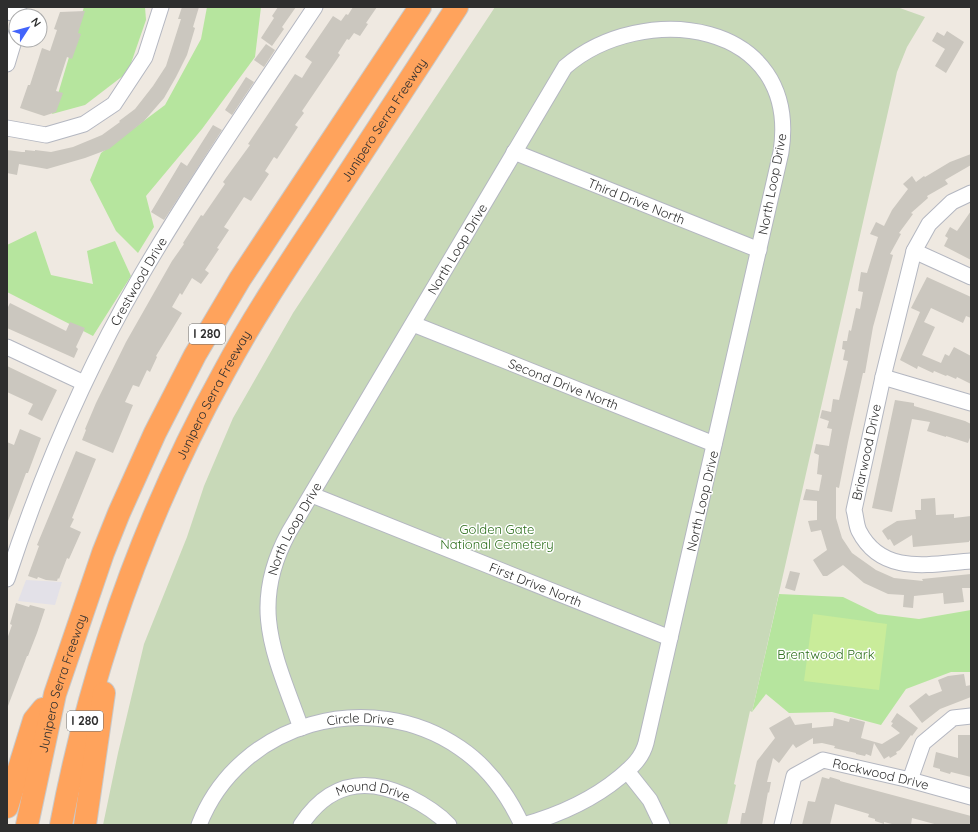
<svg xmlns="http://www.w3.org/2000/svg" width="978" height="832" font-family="Quicksand,sans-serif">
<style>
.industrial{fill:#e3e1e8}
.green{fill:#b6e59e}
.cemetery{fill:#c8d9b8}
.pitch{fill:#c9ec9a}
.building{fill:#cbc7bf}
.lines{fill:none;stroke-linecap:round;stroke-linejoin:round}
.minor-casing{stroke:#b4b7c1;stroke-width:17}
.highway-casing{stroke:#c9c9c9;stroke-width:24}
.minor{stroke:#fff;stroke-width:15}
.highway{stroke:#ffa35c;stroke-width:22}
.labels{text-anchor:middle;stroke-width:3;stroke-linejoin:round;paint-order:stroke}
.shield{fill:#fff;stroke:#6d6d6d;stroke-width:1}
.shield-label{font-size:12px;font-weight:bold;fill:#2e2e2e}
.street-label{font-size:13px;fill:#2e2e2e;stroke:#fff}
.park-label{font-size:13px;fill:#2c6e1b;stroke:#fff}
</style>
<rect width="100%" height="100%" fill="#efe9e1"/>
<path class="industrial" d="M26,580L62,582L55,605L18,601Z"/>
<g class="green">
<path d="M84,7H145L146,20L128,72L85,105L52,114Z"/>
<path d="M207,7H261L255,57L202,129L146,196L154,227L138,253L116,231L90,180L101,153L165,105L201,39Z"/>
<path d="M36,231L51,275L93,284L87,251L115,241L131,276L93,336L7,292V245Z"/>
<path d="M779,594L843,597L878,614L919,619L971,610V672H951L906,689L881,725L832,712L789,713L766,694L752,712Z"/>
</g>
<path class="cemetery" d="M495,7H897L925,17L907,47L897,72L752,712L750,711L734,784L736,785L727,825H103L118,753L144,644L187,537L204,486L233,418L293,313Z"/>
<path class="pitch" d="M813,614L887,624L879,690L804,681Z"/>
<g class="building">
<path d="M182,7H199L193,27L195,28L187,55L176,77L164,98L144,121L109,149L85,158L47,169L19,164L17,175L7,173V150L22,152H25V150L35,151V150L51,152L73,147L102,135L120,122L119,121L135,109L153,86L166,66L181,19H178Z"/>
<path d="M278,7H296L282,27L284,29L272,46L261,38L274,18L272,16Z"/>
<path d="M353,7H377L366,23L368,24L360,36L354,33L349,40L347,39L338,53L340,55L302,111L304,113L295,125L298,127L277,159L274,157L265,171L269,174L251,201L244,197L224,227L229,230L217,248L219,249L205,270L209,273L201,284L192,278L182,295L180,293L172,307L182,313L156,356L157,357L150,372L147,370L139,387L133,385L125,402L133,405L113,453L82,440L86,430L85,429L96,403L126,342L172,261L184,244L183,243L201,215L203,216L225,184L223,182L250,145L248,144L295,74L302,78L312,62L305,57L333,16L341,21L346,14L348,15Z"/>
<path d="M85,11L78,33L81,34L72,59L67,57L56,91L63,93L56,112L44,116L20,108L28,85H30L42,48L50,51L57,30L54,29L60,12Z"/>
<path d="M947,31L964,42L946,73L935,66L945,49L932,41L937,32L944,36Z"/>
<path d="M266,44L275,50L264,67L254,60Z"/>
<path d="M246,77L254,82L232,115L225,110Z"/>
<path d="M213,125L222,130L164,220L151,212L181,162L187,166Z"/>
<path d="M971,154V165L945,180L948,184L927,196L928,198L911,213L913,214L899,233L901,234L890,254L893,255L873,327L865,373H863L848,442L839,488L836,487V518L842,538L852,553L876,570L894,578L923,581L922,579L971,574V588H962L964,602L944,604L943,593L914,596L913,608L903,607L904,595L888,594L864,583L843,565L827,576H823L813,560L827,550L821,530L811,532L808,521L817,520V501L803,500L806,489L819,491L822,475L817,474L819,455L814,453L816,444L829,446L832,429L827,428L829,421L820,418L822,410L831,412L833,399L839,400L848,361L843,360L845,350L842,349L843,341H847L849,330L851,331L856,308L860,309L863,292L858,291L861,272L867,273L878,237L870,234L876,222L884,226L892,210L908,189L903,184L912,176L916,182L924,176L925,177L950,162Z"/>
<path d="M971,211V260L944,246L948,238L945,236L950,227L957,231Z"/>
<path d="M927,277L971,297V318L966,316L963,323L931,308L924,322L935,327L922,355L941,363L945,354L949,356L954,347L971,356V384L957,377L956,379L947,375L946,376L934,371L933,373L918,366L917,369L900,360L920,312L911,308Z"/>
<path d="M10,303L66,331L70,322L85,328L76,347L78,349L74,358L7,328V309Z"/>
<path d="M7,366L57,390L42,421L28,414L33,404L7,392Z"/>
<path d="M895,400L914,403V406L965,421L971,424V435L968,443L946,436V437L927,431L930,422L912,419L892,512L872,508Z"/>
<path d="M20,429L41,438L28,473H26L8,521L7,442L14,445Z"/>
<path d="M76,451L96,459L72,518L74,519L70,527L81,532L69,559L67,558L59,579L58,578L57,581L46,580L38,577L37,579L28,576L39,546L37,545Z"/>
<path d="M935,498L936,515L954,514V518L971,516V540L969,541V542L913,547L912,535L894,546L890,539L888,540L882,531L884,529L897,521L916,519L915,510H921V499Z"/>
<path d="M790,571L800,573L795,591L785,588Z"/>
<path d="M16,603L29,607L30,605L45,609L37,633L28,656H27L8,706L7,639L12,625L10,624Z"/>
<path d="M964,674L966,686L971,685V697L940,709L922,723L909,706L926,693L929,696L942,691L938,680L948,676Z"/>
<path d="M897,713L918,728L912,736L911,735L900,750L896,752L897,754L890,758L889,756L884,759L874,743L871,756L866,754L865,756L856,754V753L834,748L835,746L822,743L813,744V738L796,748L793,744L779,763L773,758L767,782H771L769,793L768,792L762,825H740L742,813H745L757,761L775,738L769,728L790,716L795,725L812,723V728L833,726L834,718L849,722L850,718L865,722L861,738L882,744L900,733L891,726L893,723L891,722Z"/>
<path d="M958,735H971V777L951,772L950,774L940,771V769L933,767L936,752L958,758Z"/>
<path d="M822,777L829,779L830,777L840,780V781L971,816V825H938L912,818L911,825H896L884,822V824L875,821V819L868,817L869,814L835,804L830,825H802L808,801L815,802Z"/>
</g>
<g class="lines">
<g class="minor-casing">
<g id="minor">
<path d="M7,12L22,15L21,16"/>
<path d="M7,64L16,34"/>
<path d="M7,128L46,135L84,124L114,104L145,57L161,7"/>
<path id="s1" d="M514,152L759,250"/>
<path d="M971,193L952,202L929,224L914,251L883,377L854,510C856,516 856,525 859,531C882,576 930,564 971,561"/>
<path d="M914,251L971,277"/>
<path id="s2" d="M413,324L714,444"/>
<path d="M7,347L84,383"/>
<path d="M883,377L971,403"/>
<path id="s3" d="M312,495L670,638"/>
<path id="s4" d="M7,579C41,475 84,374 139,279C193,186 255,97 315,7"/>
<path id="s5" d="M301,728C275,655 248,607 289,532L565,67C642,0 801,19 781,152L646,743C642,758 632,767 620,777C591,801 559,815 523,825"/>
<path d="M627,771L650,800L662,825"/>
<path d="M910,780L923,743L953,718L971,716"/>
<path id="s6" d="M199,825C239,722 370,686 460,748C488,767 508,795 522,825"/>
<path id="s7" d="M301,825C328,784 363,776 407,796C423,804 437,812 449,825"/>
<path id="s8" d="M782,825L794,776L823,760L910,780L971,797"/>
</g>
</g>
<g class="highway-casing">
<g id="highway">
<path d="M7,807L34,720L43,709"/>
<path id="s9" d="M27,825L55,694L103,553L119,513L155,433L195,355L240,279L420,7"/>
<path id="s10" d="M61,825C91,667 146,513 224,372C254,316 289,264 324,211C368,143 413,75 457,7"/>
<path d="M85,825L104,693"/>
</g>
</g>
<use href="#minor" class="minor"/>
<use href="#highway" class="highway"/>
</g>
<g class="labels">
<g class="shield">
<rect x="189" y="324" width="36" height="20" rx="3"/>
<rect x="67" y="711" width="36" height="20" rx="3"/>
</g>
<g class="shield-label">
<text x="207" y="338">I 280</text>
<text x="85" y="725">I 280</text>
</g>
<g class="street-label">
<text dy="5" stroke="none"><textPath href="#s10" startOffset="782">Junipero Serra Freeway</textPath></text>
<text transform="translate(772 184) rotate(-79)" y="5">North Loop Drive</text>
<text dy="5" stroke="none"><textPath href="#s1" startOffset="132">Third Drive North</textPath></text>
<text dy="5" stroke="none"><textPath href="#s5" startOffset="534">North Loop Drive</textPath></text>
<text dy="5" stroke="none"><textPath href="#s4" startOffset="326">Crestwood Drive</textPath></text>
<text dy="5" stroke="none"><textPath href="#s2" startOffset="162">Second Drive North</textPath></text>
<text dy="5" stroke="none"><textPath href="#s10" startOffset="458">Junipero Serra Freeway</textPath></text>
<text transform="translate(866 452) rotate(-78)" y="5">Briarwood Drive</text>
<text transform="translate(702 501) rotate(-77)" y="5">North Loop Drive</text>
<text dy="5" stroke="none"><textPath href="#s5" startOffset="210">North Loop Drive</textPath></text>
<text dy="5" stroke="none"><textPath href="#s3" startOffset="241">First Drive North</textPath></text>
<text dy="5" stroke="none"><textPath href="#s9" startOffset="146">Junipero Serra Freeway</textPath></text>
<text dy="5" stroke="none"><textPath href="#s6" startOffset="206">Circle Drive</textPath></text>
<text dy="5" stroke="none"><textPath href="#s8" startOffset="143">Rockwood Drive</textPath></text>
<text dy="5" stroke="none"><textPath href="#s7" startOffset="87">Mound Drive</textPath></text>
</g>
<g class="park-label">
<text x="497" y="534">Golden Gate<tspan x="497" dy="15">National Cemetery</tspan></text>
<text x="826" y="659">Brentwood Park</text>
</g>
</g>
<rect width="978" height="832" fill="none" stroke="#2e2e2e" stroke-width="16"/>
<g transform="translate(28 28) rotate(54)"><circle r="19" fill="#ffffff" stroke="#ababab"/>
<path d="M0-3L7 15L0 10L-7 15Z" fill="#4264fb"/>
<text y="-6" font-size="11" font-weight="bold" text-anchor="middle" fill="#2e2e2e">N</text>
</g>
</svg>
